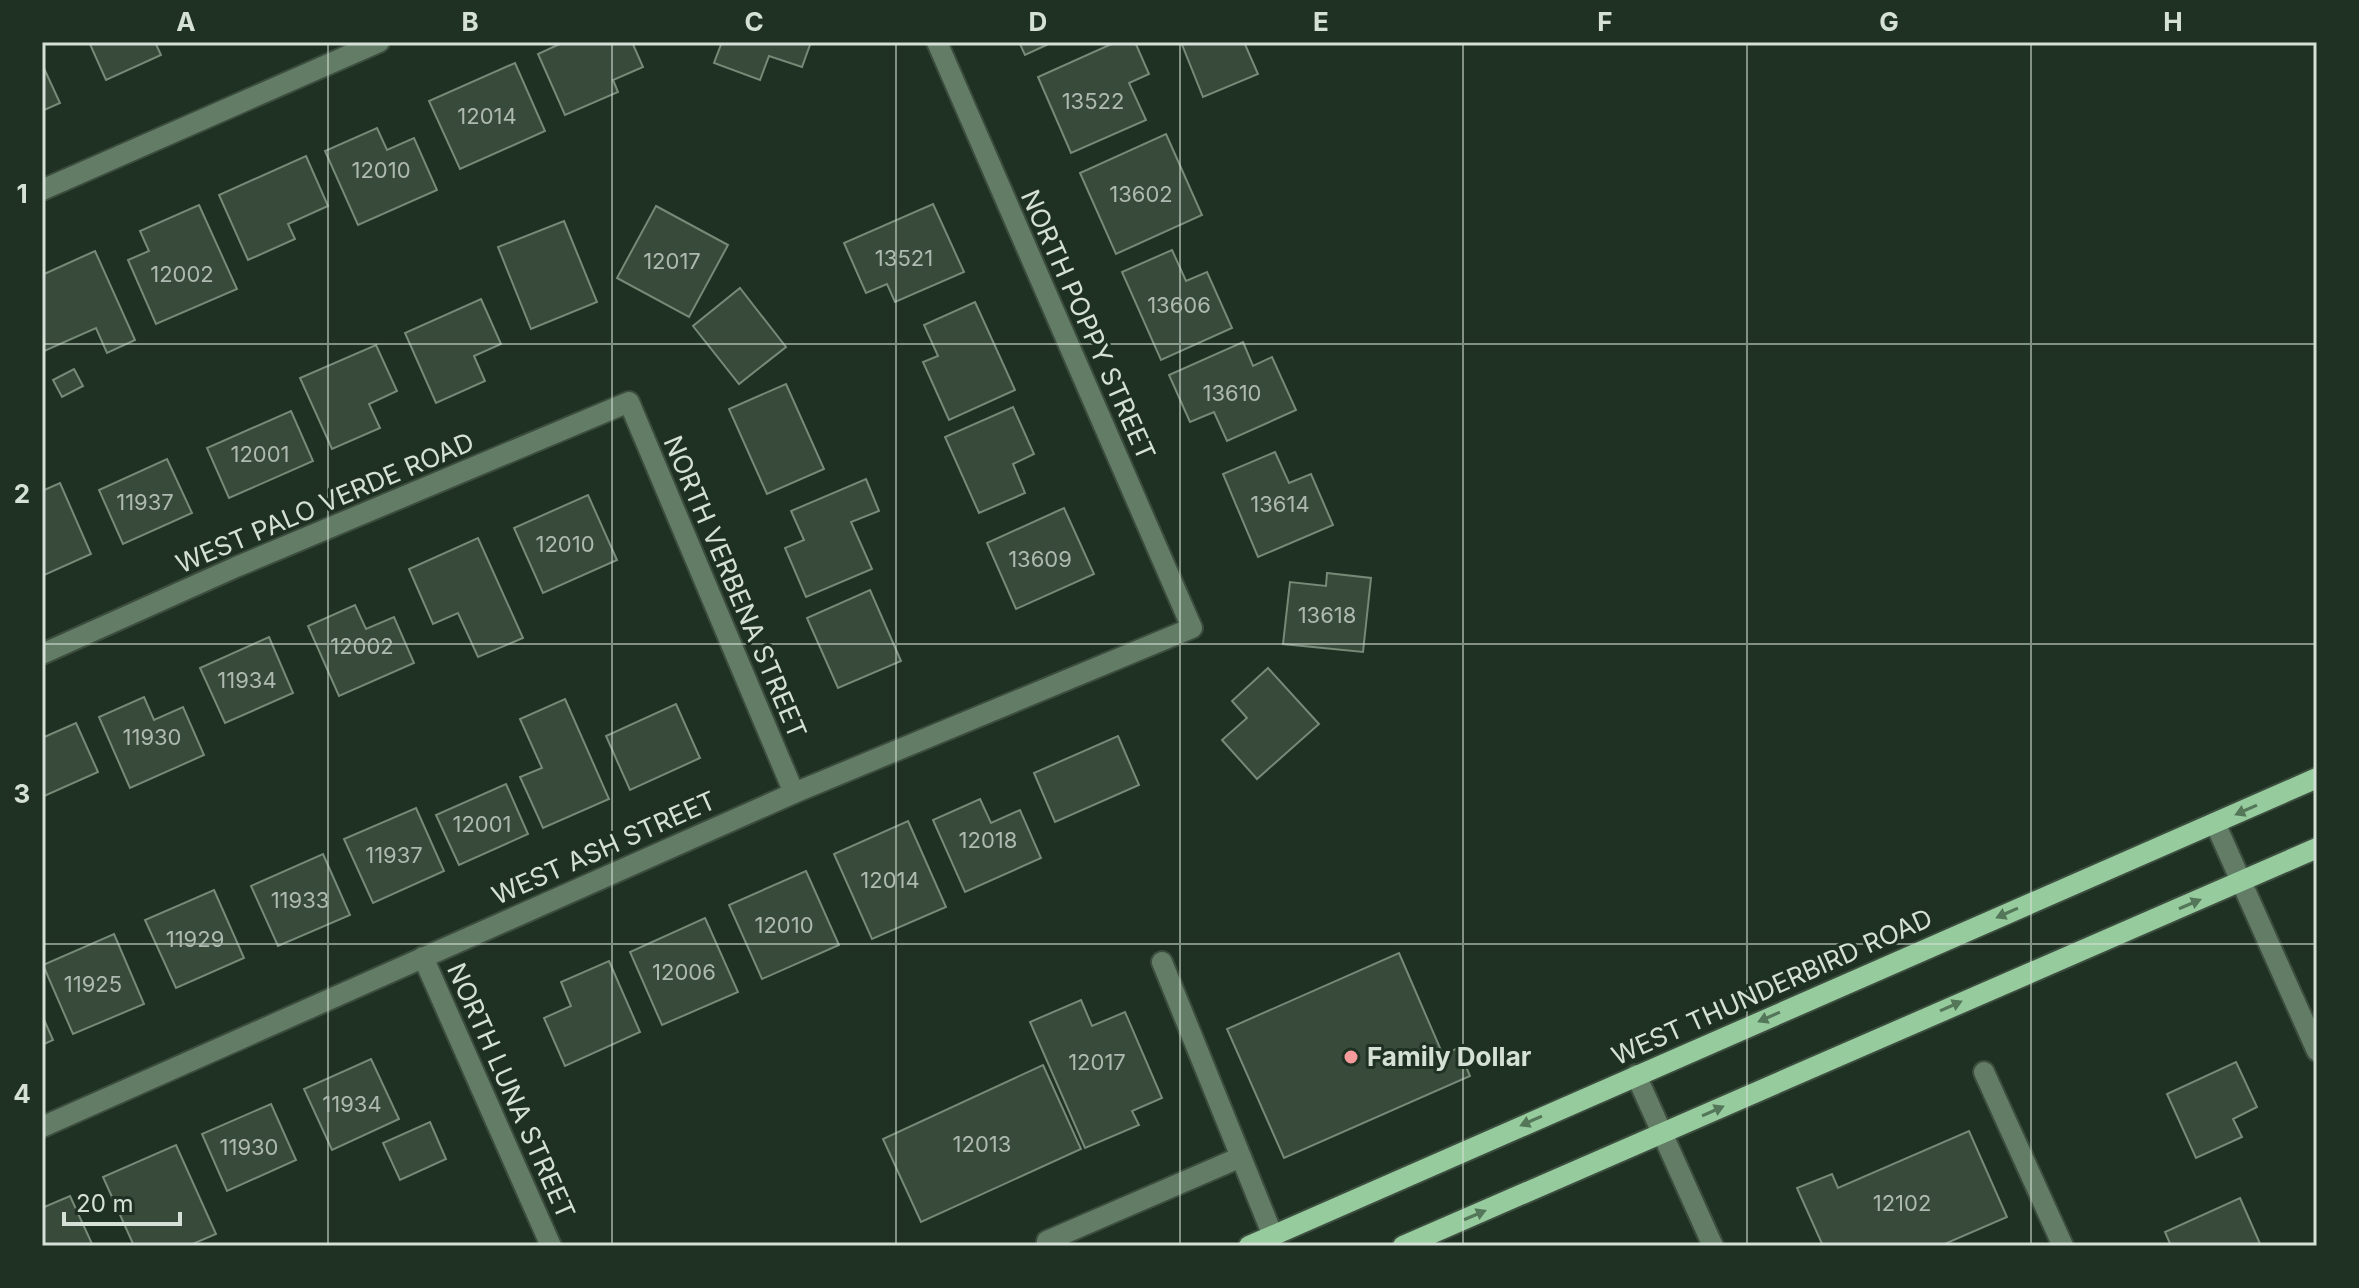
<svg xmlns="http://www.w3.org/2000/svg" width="2359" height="1288" font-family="Inter,sans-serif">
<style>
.building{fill:#384a3a;stroke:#768a78;stroke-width:2}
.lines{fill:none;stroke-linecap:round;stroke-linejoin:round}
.minor-casing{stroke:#3c4d3f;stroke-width:24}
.major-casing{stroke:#3c4d3f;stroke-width:24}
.minor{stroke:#627c65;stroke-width:20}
.major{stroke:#96cc9d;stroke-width:20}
.oneway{fill:#557759}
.grid{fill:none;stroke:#d5e0d6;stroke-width:2;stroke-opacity:0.55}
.poi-dot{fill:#f59b9b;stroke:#1f3122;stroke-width:3}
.labels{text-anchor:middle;stroke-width:6;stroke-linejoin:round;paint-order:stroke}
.number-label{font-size:22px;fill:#aebaaf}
.street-label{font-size:26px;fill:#d5e0d6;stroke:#1f3122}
.poi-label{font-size:26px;font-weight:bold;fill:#d5e0d6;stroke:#1f3122;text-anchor:start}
.neatline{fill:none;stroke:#d5e0d6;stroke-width:3}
.grid-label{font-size:26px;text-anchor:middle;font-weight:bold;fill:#d5e0d6}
</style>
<rect width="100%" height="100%" fill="#1f3122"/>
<g class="building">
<path d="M89,42H155L161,55L106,80Z"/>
<path d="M564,42H632L643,67L613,80L618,92L565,115L538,54Z"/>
<path d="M722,42H811L802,67L769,56L760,80L714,63Z"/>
<path d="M1019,42H1053L1025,55Z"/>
<path d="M1116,42H1135L1149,74L1129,83L1146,120L1071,153L1038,77Z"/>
<path d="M1181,42H1244L1258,74L1203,97Z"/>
<path d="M515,63L545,131L460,169L429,101Z"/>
<path d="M42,64L60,103L42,111Z"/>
<path d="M377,128L387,150L414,138L437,190L358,225L325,151Z"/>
<path d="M1166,134L1202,215L1116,254L1080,173Z"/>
<path d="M306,156L328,206L288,224L295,239L248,260L219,195Z"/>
<path d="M933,204L964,272L895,302L887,284L866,293L844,243Z"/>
<path d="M199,205L237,289L156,324L128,260L149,251L140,231Z"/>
<path d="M656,206L728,245L689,317L617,278Z"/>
<path d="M564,221L597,302L531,329L498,247Z"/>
<path d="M1172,250L1186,281L1207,272L1232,328L1161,360L1122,272Z"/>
<path d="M95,251L135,340L107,353L96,328L42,352V275Z"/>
<path d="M740,288L786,347L739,384L693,326Z"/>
<path d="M481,299L501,344L474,356L485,381L436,403L405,333Z"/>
<path d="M975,302L1015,390L949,420L923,362L938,356L924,325Z"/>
<path d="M1243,342L1253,366L1272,357L1296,410L1227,441L1214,412L1190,422L1169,375Z"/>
<path d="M376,345L397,391L369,404L380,428L332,449L300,378Z"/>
<path d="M74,369L83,386L62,397L53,380Z"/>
<path d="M786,384L824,469L767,494L729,409Z"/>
<path d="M1013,407L1034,454L1013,464L1025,493L979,513L945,437Z"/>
<path d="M291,411L313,461L229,498L207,448Z"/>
<path d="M1275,452L1289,483L1311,474L1333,525L1258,557L1223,474Z"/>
<path d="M167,459L192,513L123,544L99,490Z"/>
<path d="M866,479L879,511L851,522L872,569L806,597L785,548L804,540L791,511Z"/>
<path d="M60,483L91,554L42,576V491Z"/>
<path d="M588,495L617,560L543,593L514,528Z"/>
<path d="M1064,508L1094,574L1016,609L987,543Z"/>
<path d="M478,538L523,638L478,657L458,613L433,624L409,569Z"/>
<path d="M1327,573L1371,578L1363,652L1283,644L1290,582L1326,586Z"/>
<path d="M870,590L901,661L838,688L807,618Z"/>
<path d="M355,605L366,629L394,617L414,663L339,696L308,626Z"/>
<path d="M269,637L293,693L225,723L200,668Z"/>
<path d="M1268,668L1319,724L1257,779L1222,740L1247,718L1232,701Z"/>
<path d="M144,697L154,720L183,707L204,755L130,788L99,717Z"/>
<path d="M565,699L609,799L543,828L520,777L542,768L520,719Z"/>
<path d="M676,704L700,758L630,790L606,736Z"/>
<path d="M76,723L98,772L42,797V738Z"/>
<path d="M1118,736L1139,785L1055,822L1034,773Z"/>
<path d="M506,784L528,834L459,865L436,815Z"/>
<path d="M980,799L991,823L1020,810L1041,858L965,892L933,820Z"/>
<path d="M416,808L444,871L373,903L344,839Z"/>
<path d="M908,821L946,907L872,939L834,854Z"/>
<path d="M323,854L350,915L278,946L251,886Z"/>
<path d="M806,871L839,945L762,979L729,905Z"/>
<path d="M214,890L244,958L176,988L145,920Z"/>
<path d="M705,918L738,992L662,1025L630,952Z"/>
<path d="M114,934L144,1004L73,1034L43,965Z"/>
<path d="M1399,953L1443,1055L1458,1048L1470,1076L1284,1158L1227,1029Z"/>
<path d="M609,961L640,1032L565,1066L544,1018L571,1006L561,982Z"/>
<path d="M1081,1000L1092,1026L1125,1012L1162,1098L1132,1111L1139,1125L1085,1148L1030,1022Z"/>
<path d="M42,1015L53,1040L42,1045Z"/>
<path d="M371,1059L399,1119L332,1150L304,1089Z"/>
<path d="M2236,1062L2257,1107L2233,1119L2242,1137L2196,1158L2167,1094Z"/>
<path d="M1043,1065L1081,1149L921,1222L883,1139Z"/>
<path d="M271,1104L296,1160L227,1191L202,1134Z"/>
<path d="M430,1122L446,1159L400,1180L383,1143Z"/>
<path d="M1969,1131L2007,1217L1940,1246H1823L1797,1188L1832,1174L1838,1188Z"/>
<path d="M176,1145L216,1234L188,1246H134L103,1177Z"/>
<path d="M70,1196L93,1246H42V1208Z"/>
<path d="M2240,1198L2261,1246H2171L2165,1232Z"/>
</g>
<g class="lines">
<g class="minor-casing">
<g id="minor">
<path d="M42,190L379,42"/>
<path d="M42,654L236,567L629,402L794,793"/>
<path d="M2215,823L2317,1051"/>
<path d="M423,957L551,1246"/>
<path d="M1162,962L1273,1236"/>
<path d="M1984,1072L2063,1246"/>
<path d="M1636,1075L1713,1246"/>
<path d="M42,1127L794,793L1192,628L937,42"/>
<path d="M1049,1246L1047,1241L1241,1157"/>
</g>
</g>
<g class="major-casing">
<g id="major">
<path d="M1249,1246L2317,778"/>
<path d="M1403,1246L2317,848"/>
</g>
</g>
<use href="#minor" class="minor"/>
<use href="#major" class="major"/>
</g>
<defs><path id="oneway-solid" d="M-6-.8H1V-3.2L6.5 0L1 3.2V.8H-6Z" transform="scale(2)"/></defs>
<g class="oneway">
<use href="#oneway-solid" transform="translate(2246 810) rotate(156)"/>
<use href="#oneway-solid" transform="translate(2190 904) rotate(-23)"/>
<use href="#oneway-solid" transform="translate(2007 913) rotate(156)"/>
<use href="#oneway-solid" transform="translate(1951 1006) rotate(-24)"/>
<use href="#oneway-solid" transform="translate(1769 1017) rotate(156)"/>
<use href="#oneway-solid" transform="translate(1713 1111) rotate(-24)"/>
<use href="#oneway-solid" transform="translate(1531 1121) rotate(156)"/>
<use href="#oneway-solid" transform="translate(1475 1215) rotate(-23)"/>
</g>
<path class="grid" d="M328,42V1246M612,42V1246M896,42V1246M1180,42V1246M1463,42V1246M1747,42V1246M2031,42V1246M42,344H2317M42,644H2317M42,944H2317"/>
<circle class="poi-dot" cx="1351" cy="1057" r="8"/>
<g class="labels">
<g class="number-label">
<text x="1093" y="109">13522</text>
<text x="487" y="124">12014</text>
<text x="381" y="178">12010</text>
<text x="1141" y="202">13602</text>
<text x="904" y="266">13521</text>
<text x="672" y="269">12017</text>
<text x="182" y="282">12002</text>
<text x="1179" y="313">13606</text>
<text x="1232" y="401">13610</text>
<text x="260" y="462">12001</text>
<text x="145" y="510">11937</text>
<text x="1280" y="512">13614</text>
<text x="565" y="552">12010</text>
<text x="1040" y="567">13609</text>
<text x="1327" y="623">13618</text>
<text x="362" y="654">12002</text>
<text x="247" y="688">11934</text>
<text x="152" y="745">11930</text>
<text x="482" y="832">12001</text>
<text x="988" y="848">12018</text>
<text x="394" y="863">11937</text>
<text x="890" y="888">12014</text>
<text x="300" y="908">11933</text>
<text x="784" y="933">12010</text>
<text x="195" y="947">11929</text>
<text x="684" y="980">12006</text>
<text x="93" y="992">11925</text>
<text x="1097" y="1070">12017</text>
<text x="352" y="1112">11934</text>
<text x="982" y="1152">12013</text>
<text x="249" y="1155">11930</text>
<text x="1902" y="1211">12102</text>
</g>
<g class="street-label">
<text transform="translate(1088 325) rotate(66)" y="9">NORTH POPPY STREET</text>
<text transform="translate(325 503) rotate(-23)" y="9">WEST PALO VERDE ROAD</text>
<text transform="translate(735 587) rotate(67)" y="9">NORTH VERBENA STREET</text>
<text transform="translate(604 848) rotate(-24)" y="9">WEST ASH STREET</text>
<text transform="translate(1772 987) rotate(-24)" y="9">WEST THUNDERBIRD ROAD</text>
<text transform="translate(511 1091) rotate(66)" y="9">NORTH LUNA STREET</text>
</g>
<g class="poi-label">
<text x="1367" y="1066">Family Dollar</text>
</g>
</g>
<rect width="2359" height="1288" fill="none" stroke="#1f3122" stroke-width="88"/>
<path d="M64 1212v12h116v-12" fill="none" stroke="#d5e0d6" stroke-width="4"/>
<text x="76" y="1212" font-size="24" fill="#d5e0d6" stroke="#1f3122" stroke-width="6" paint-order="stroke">20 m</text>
<rect x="44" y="44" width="2271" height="1200" class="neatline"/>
<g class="grid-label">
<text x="186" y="31">A</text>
<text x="470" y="31">B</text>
<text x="754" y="31">C</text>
<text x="1038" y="31">D</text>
<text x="1321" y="31">E</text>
<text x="1605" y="31">F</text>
<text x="1889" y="31">G</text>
<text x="2173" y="31">H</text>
<text x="22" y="203">1</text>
<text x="22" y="503">2</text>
<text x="22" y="803">3</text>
<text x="22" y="1103">4</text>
</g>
</svg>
